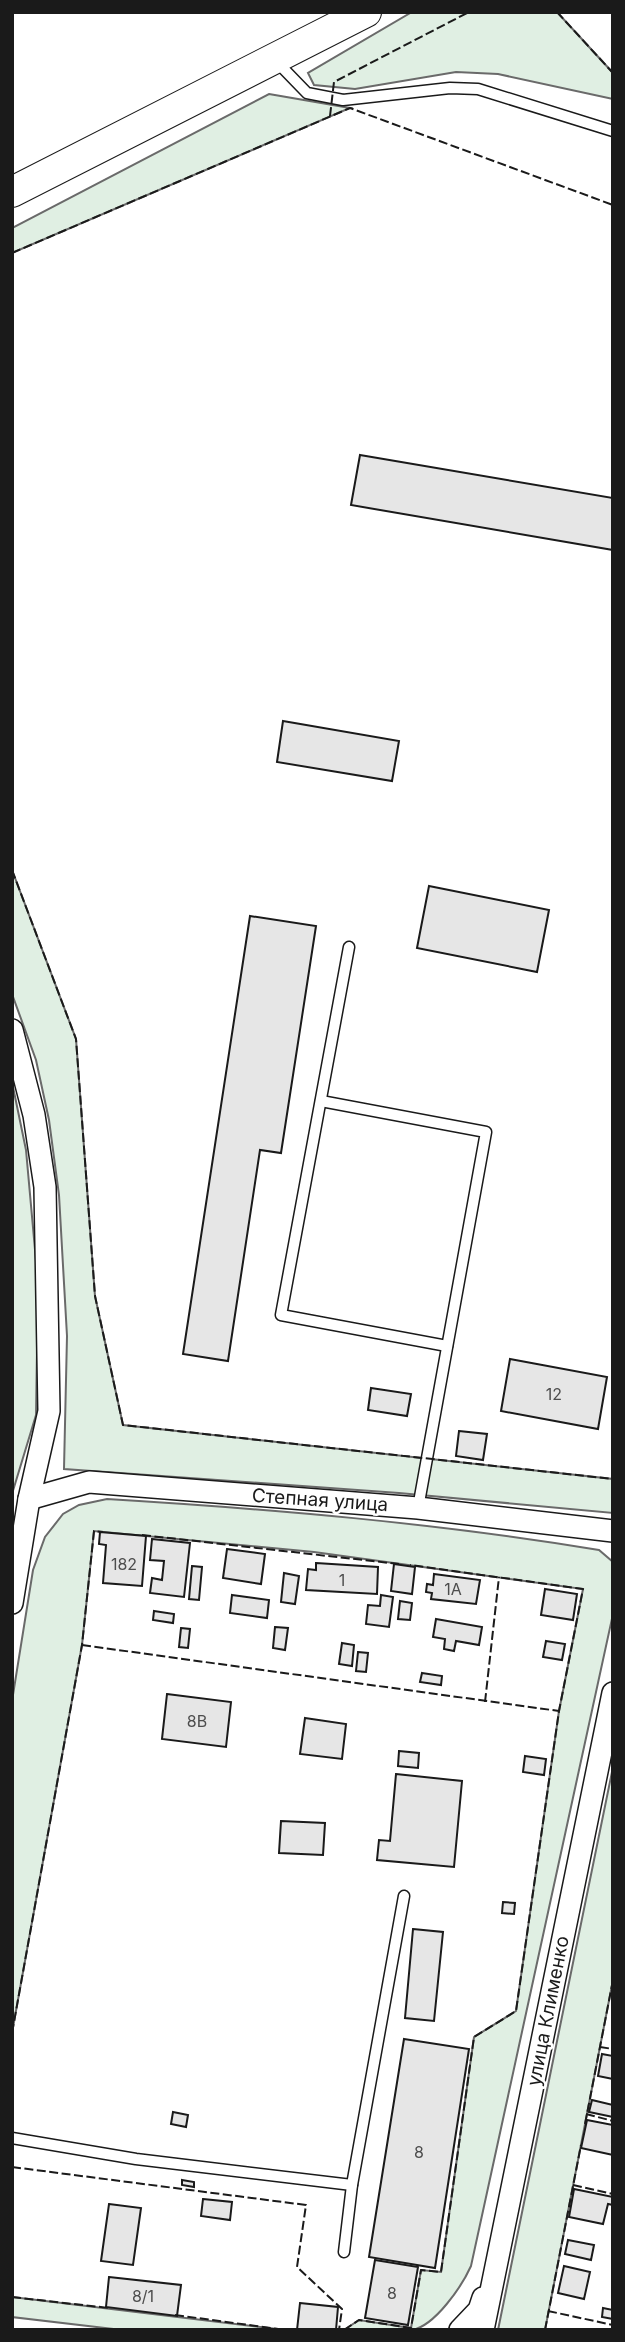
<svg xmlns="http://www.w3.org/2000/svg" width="625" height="2342" viewBox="0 0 625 2342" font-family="Inter,sans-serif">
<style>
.green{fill:#e0efe3;stroke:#6a6a6a;stroke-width:2}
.building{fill:#e6e6e6;stroke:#1a1a1a;stroke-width:2}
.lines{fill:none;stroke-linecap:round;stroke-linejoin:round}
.lane-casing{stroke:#1a1a1a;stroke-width:13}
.street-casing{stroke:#1a1a1a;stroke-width:24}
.secondary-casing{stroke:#1a1a1a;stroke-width:32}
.lane{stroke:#fff;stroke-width:10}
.street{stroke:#fff;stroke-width:21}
.secondary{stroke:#fff;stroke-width:30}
.fence{stroke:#1a1a1a;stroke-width:2;stroke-dasharray:9 3.5;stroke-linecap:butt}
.labels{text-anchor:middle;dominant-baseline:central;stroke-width:5;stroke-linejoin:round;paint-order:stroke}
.number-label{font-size:16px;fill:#4d4d4d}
.street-label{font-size:19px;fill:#1a1a1a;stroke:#fff}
</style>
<rect width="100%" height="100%" fill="#fff"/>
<g class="green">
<polygon points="412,12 557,12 613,73 613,99 498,74 456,72 355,89 314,85 308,73"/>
<polygon points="269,94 350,108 12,253 12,228"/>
<polygon points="12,870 76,1039 95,1296 123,1425 613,1479 613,1513 399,1493 64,1469 67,1336 59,1195 49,1120 36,1060 12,994"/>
<polygon points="12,1082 26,1150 38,1283 36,1415 12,1494"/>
<path d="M107,1499C272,1509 436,1523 599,1550L613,1562V1614L471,2266C462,2286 435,2326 412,2330C390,2333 366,2330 344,2330L359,2320L411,2328L421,2270L441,2272L474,2037L516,2011L559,1711L583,1589L314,1552L94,1531L82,1645L12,2033V1701L33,1570L45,1537L63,1514L79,1505Z"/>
<polygon points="613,1767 613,1980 545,2330 498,2330"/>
<polygon points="12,2297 286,2330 122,2330 12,2317"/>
</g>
<g class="building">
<polygon points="360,455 613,498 613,550 351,505"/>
<polygon points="283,721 399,741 392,781 277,762"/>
<polygon points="429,886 549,910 537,972 417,948"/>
<polygon points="250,916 316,926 281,1153 260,1150 228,1361 183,1354"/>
<polygon points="510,1359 607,1377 598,1429 501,1411"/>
<polygon points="371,1388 411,1394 407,1416 368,1410"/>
<polygon points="459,1431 487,1434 483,1460 456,1456"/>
<polygon points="100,1532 146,1536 142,1586 103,1583 106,1545 99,1544"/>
<polygon points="152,1539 190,1543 184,1597 150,1593 152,1578 162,1580 164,1561 150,1560"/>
<polygon points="227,1549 265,1554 261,1584 223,1578"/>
<polygon points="316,1563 378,1567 377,1594 306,1590 308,1569 316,1570"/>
<polygon points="394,1564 415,1567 412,1594 391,1591"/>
<polygon points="192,1566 202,1567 199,1600 189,1599"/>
<polygon points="284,1573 299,1576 295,1604 281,1602"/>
<polygon points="434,1574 480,1580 476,1604 431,1599 432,1593 426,1592 427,1584 433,1585"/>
<polygon points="545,1589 577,1594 573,1620 541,1615"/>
<polygon points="232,1595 269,1600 267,1618 230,1613"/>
<polygon points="381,1595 393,1597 389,1627 366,1624 368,1605 380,1606"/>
<polygon points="400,1601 412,1603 410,1620 398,1619"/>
<polygon points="154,1611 174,1614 173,1623 153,1620"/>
<polygon points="436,1619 482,1627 479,1645 456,1641 454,1651 444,1649 445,1639 433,1637"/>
<polygon points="275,1627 288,1628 285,1650 273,1648"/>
<polygon points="181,1628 190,1629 188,1648 179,1647"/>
<polygon points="546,1641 565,1644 562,1660 543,1657"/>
<polygon points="342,1643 354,1645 352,1666 339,1664"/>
<polygon points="358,1652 368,1653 366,1672 356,1671"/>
<polygon points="422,1673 442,1676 441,1685 420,1682"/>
<polygon points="167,1694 231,1702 226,1747 162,1739"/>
<polygon points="305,1718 346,1724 342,1759 300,1754"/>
<polygon points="399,1751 419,1753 418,1768 398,1766"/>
<polygon points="525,1756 546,1759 544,1775 523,1772"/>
<polygon points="396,1774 462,1781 454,1867 377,1860 379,1840 390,1841"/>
<polygon points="281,1821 325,1823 323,1855 279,1853"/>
<polygon points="503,1902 515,1903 514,1914 502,1913"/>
<polygon points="413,1929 443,1932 434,2021 405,2018"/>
<polygon points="404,2039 469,2049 435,2268 369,2257"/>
<polygon points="602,2054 613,2056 613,2079 598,2076"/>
<polygon points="592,2100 613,2105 613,2117 589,2112"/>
<polygon points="173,2112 188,2115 186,2127 171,2124"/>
<polygon points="587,2120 613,2125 613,2155 581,2148"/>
<polygon points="182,2180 194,2182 194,2187 182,2185"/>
<polygon points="574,2189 613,2197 613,2205 608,2204 603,2224 569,2217"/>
<polygon points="203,2199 232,2202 230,2220 201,2216"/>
<polygon points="109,2204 141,2208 133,2265 101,2261"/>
<polygon points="568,2240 594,2245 591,2260 565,2254"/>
<polygon points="375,2260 418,2267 408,2325 365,2318"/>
<polygon points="564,2266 590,2272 584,2299 558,2293"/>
<polygon points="109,2277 181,2285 177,2316 106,2307"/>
<polygon points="300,2303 338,2307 336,2330 297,2330"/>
<polygon points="603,2308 613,2310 613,2319 602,2317"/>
</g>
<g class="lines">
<g class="lane-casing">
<g id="lane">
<polyline points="276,61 307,93 343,100 450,88 478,89 613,131"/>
<polyline points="349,947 281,1315 447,1346"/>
<polyline points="321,1101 486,1132 418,1508"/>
<polyline points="12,2138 136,2159 352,2185"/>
<polyline points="344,2252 352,2185 404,1896"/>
</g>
</g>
<g class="street-casing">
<g id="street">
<polyline points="12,1030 34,1115 45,1187 49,1411 29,1499 12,1603"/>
<polyline points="29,1499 89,1482 418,1508 613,1531"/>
<polyline points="460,2330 479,2310 483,2298"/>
<polyline points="483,2330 613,1693"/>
</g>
</g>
<g class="secondary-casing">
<polyline id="secondary" points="12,192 366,12"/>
</g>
<use href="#lane" class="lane"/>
<use href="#street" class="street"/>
<use href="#secondary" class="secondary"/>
<g class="fence">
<polyline points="557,12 613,73"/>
<polyline points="330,116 334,82 469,12"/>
<polyline points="12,253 350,108 613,205"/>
<polyline points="12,870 76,1039 95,1296 123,1425 613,1479"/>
<polyline points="142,1535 399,1564"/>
<polyline points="82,1645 559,1711"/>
<polyline points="485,1702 499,1577"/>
<polyline points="12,2033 82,1645 94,1531 103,1532"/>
<polyline points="600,2047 613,2049"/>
<polyline points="586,2114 613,2121"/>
<polyline points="585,2124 613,1980"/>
<polyline points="12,2167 306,2205 297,2267 342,2309 339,2330"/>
<polyline points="573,2185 613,2194"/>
<polyline points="12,2297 109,2308"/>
<polyline points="548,2311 613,2325"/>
<polyline points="175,2315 286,2330"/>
<polyline points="344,2330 359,2320 411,2328 421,2270 441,2272 474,2037 516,2011 559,1711 583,1589 410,1565"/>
<polyline points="545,2330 581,2145"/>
</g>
</g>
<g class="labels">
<g class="number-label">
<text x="554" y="1394">12</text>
<text x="124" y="1564">182</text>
<text x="342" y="1580">1</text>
<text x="453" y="1589">1А</text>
<text x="197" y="1721">8В</text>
<text x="419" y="2152">8</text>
<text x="392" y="2293">8</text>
<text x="143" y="2296">8/1</text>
</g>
<g class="street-label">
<text transform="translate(320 1500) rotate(4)">Степная улица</text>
<text transform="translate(548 2011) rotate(-79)">улица Клименко</text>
</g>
</g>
<rect width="625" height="2342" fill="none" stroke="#1a1a1a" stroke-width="28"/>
</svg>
